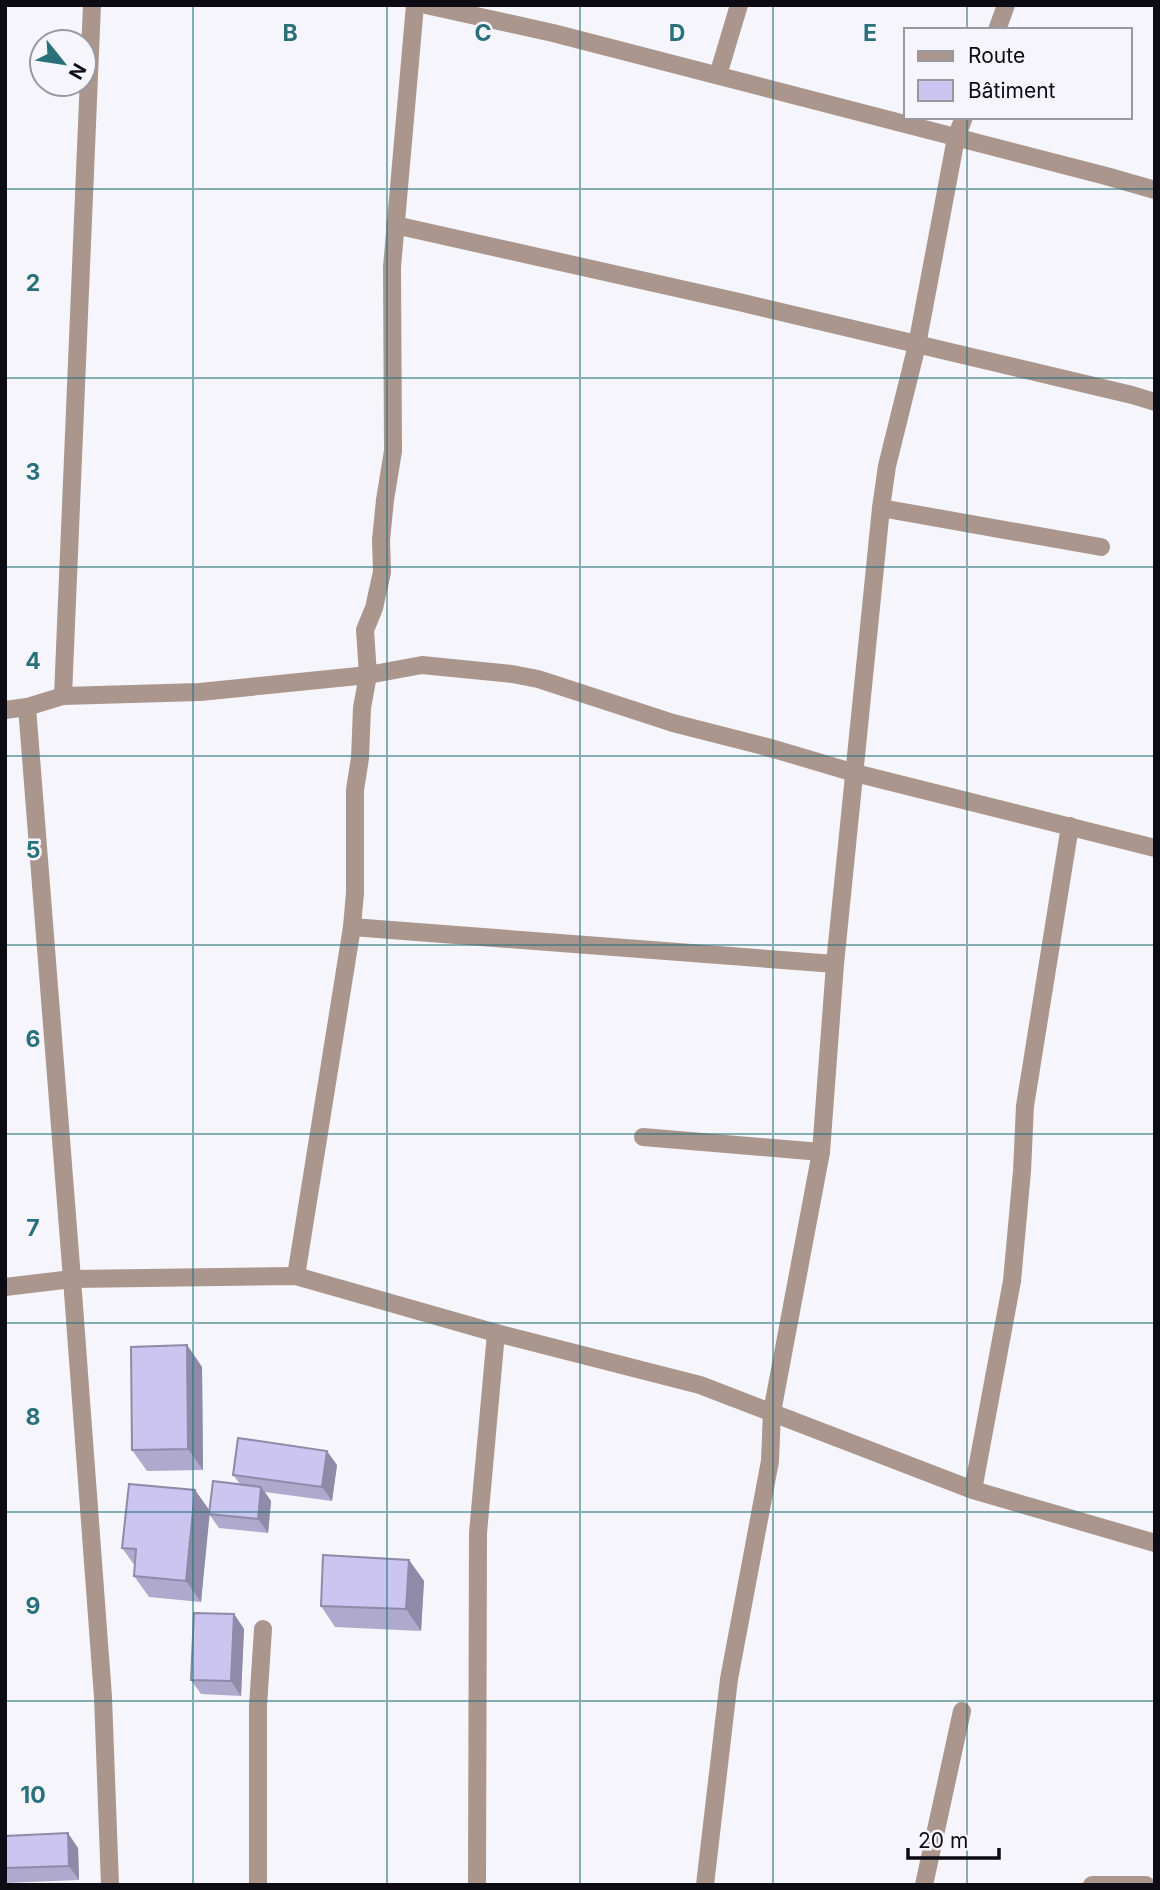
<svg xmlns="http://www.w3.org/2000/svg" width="1160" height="1890" viewBox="0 0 1160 1890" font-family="Inter,sans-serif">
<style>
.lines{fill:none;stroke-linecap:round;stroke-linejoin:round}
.minor{stroke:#aa968c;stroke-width:18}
.wall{fill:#afa9ce}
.shaded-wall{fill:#8e8aa8}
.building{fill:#cbc5f0;stroke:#8e8aa8;stroke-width:2}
.grid{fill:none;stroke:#28717a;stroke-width:2;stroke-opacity:0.55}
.grid-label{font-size:23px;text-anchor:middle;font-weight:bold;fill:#28717a;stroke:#f6f5fb;stroke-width:5;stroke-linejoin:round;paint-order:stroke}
</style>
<rect width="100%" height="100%" fill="#f6f5fb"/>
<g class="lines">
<g class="minor">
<polyline points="426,5 553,33 1106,176 1155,190"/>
<polyline points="997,30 1006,5"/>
<polyline points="718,75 739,5"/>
<polyline points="395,225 739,302 1132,395 1155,402"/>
<polyline points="881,508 1101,547"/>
<polyline points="63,696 92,5"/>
<polyline points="27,707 72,1279 103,1697 110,1885"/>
<polyline points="5,710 27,707 63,696 200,692 368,675 422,665 512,674 538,679 673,723 767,747 855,773 1155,848"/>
<polyline points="352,927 835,964"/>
<polyline points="643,1137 821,1152"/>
<polyline points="296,1276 352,927 355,893 355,790 360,758 362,708 368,675 365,630 374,608 382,572 381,540 385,500 393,451 392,267 415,5"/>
<polyline points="5,1287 72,1279 296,1276 496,1333 700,1385 973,1490 1155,1543"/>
<polyline points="973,1490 1012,1281 1022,1171 1025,1106 1070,826"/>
<polyline points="258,1885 258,1706 263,1629"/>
<polyline points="477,1885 478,1533 496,1333"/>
<polyline points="705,1885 729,1679 770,1461 772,1412 821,1152 835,964 881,508 887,466 917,345 956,138 964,117"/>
<polyline points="924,1885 962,1711"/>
<polyline points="1092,1885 1146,1885"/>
</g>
</g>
<g class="wall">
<polygon points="187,1345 202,1367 203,1470 147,1471 132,1450"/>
<polygon points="337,1465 332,1501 265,1492 271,1501 268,1533 219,1528 209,1514 201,1602 149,1597 134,1576 135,1566 122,1548 195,1490 209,1511 240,1484 233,1475"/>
<polygon points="409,1560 424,1581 421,1631 335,1627 321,1606"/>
<polygon points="234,1614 244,1629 241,1696 201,1694 191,1680"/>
<polygon points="5,1836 78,1848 79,1880 5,1883"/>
</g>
<g class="shaded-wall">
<polygon points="187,1345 202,1367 203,1470 188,1449"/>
<polygon points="327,1451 337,1465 332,1501 322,1487"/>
<polygon points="261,1487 271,1501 268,1533 258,1519"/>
<polygon points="195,1490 210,1511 201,1602 186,1581"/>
<polygon points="409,1560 424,1581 421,1631 406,1609"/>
<polygon points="234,1614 244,1629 241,1696 231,1681"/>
<polygon points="68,1833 78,1848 79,1880 69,1866"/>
</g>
<g class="building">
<polygon points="187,1345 188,1449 132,1450 131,1347"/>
<polygon points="238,1438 327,1451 322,1487 233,1475"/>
<polygon points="213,1481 261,1487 258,1519 209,1514"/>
<polygon points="129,1484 195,1490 186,1581 134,1576 136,1549 122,1548"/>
<polygon points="323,1555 409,1560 406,1609 321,1606"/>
<polygon points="194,1613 234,1614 231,1681 191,1680"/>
<polygon points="68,1833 69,1866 5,1868 5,1836"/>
</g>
<path class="grid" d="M193,5V1885M387,5V1885M580,5V1885M773,5V1885M967,5V30M967,117V1885M5,189H1155M5,378H1155M5,567H1155M5,756H1155M5,945H1155M5,1134H1155M5,1323H1155M5,1512H1155M5,1701H1155"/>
<g class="grid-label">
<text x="290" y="41">B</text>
<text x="483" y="41">C</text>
<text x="677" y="41">D</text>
<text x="870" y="41">E</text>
<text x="33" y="291">2</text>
<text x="33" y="480">3</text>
<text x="33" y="669">4</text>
<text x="33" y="858">5</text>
<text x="33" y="1047">6</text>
<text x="33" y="1236">7</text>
<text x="33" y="1425">8</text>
<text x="33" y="1614">9</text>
<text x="33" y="1803">10</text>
</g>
<rect width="1160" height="1890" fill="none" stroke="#0d0b14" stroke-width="14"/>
<rect x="904" y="28" width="228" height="91" fill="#f6f5fb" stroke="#99979f" stroke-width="2"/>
<rect x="918" y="51" width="35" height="10" fill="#aa968c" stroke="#99979f" stroke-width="2"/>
<text x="968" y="63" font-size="21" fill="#0d0b14">Route</text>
<rect x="918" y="80" width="35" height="21" fill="#cbc5f0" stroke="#99979f" stroke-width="2"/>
<text x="968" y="98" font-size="21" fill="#0d0b14">Bâtiment</text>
<g transform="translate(63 63) rotate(120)"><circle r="33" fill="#f6f5fb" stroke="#99979f" stroke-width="2"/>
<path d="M0-5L12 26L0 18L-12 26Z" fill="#28717a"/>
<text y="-10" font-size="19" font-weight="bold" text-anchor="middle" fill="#0d0b14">N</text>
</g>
<path d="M908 1848v10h91v-10" fill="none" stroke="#0d0b14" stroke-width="3.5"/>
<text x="918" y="1848" font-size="21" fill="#0d0b14" stroke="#f6f5fb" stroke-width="5" paint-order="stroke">20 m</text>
</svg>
